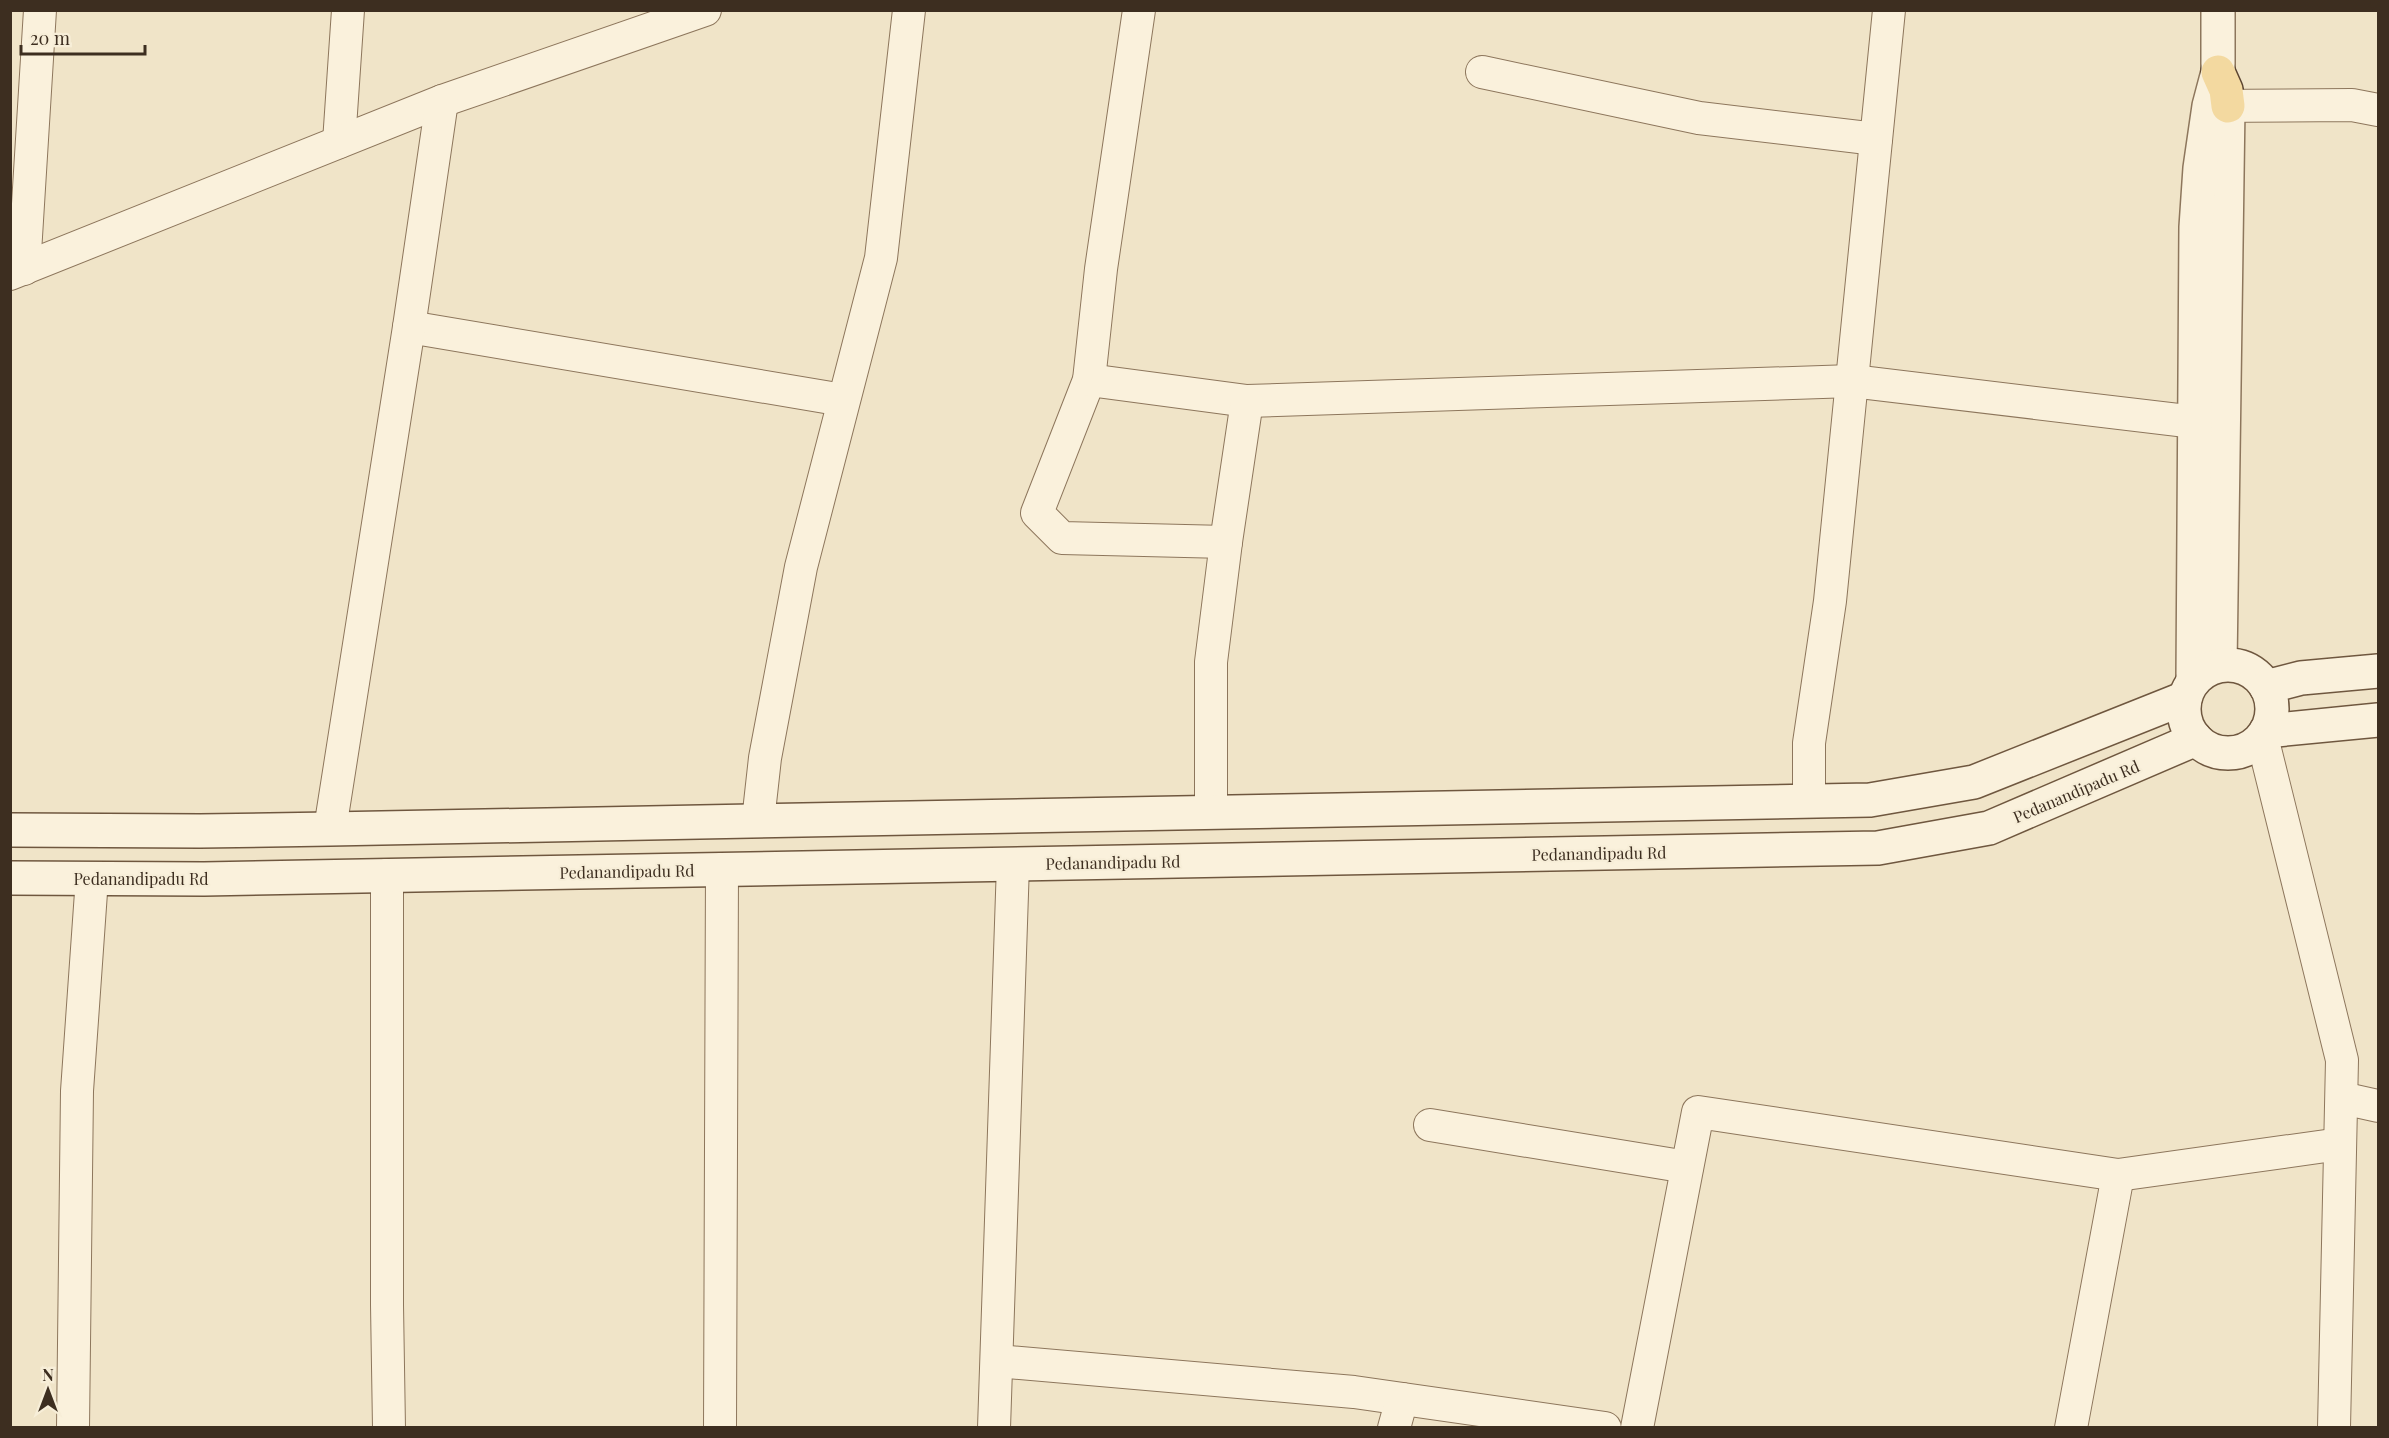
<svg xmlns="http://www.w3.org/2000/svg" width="2389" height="1438" viewBox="0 0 2389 1438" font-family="'Playfair Display',serif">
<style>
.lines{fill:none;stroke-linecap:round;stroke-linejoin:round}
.minor-casing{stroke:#8d765c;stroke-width:34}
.tertiary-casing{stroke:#8d765c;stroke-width:36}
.secondary-casing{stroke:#6f573f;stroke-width:36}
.primary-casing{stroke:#5b4430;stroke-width:36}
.minor{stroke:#faf1dc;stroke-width:32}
.tertiary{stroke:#faf1dc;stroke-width:33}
.secondary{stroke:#faf1dc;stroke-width:33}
.primary{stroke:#f3d9a0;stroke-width:33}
.labels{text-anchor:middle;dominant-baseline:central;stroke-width:4.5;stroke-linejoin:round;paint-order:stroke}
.street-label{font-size:16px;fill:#3d2e20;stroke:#f7eed8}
</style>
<rect width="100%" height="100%" fill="#f0e4c8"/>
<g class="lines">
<g class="minor-casing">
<g id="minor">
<polyline points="1139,10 1101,269 1089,380 1037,513 1062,538 1226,542"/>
<polyline points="1482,72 1699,118 1876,139"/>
<polyline points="2209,106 2352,105 2378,110"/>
<polyline points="339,142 348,10"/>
<polyline points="24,269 40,10"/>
<polyline points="10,274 442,101 705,10"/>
<polyline points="409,327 843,400"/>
<polyline points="1089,380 1247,401 1852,381 2195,422"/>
<polyline points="2262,737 2342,1060 2334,1428"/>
<polyline points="1809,801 1809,743 1830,601 1889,10"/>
<polyline points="1211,812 1211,662 1226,542 1247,401"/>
<polyline points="758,821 765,758 801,567 881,258 909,10"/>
<polyline points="330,829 409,327 442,101"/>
<polyline points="387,875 387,1305 389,1428"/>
<polyline points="2342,1098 2378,1106"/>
<polyline points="1430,1125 1687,1167"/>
<polyline points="997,1361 1354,1392 1605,1428"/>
<polyline points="73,1428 77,1091 92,878"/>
<polyline points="720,1428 722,869"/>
<polyline points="994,1428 1013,864"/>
<polyline points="1394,1428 1402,1399"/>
<polyline points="1637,1428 1698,1112 2118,1175 2340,1144"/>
<polyline points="2071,1428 2118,1175"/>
</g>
</g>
<g class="tertiary-casing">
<g id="tertiary">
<polyline points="2220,665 2228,106"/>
<polyline points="2193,680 2196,227 2200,168 2209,106 2218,72 2218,10"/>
</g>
</g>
<g class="secondary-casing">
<g id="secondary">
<circle cx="2228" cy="709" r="44"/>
<polyline points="2266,687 2301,678 2378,671"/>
<polyline points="2266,731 2378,720"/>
<polyline points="10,830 200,831 330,829 1870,800 1974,782 2185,698"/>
<polyline points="10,878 204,879 1878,848 1989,828 2196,739"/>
</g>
</g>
<g class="primary-casing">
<polyline id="primary" points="2218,72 2226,90 2228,106"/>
</g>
<use href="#minor" class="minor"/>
<use href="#tertiary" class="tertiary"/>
<use href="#secondary" class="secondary"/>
<use href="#primary" class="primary"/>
</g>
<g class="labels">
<g class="street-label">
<text transform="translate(2076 791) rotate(-23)">Pedanandipadu Rd</text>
<text transform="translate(1599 853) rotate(-1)">Pedanandipadu Rd</text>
<text transform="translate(1113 862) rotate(-1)">Pedanandipadu Rd</text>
<text transform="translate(627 871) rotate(-1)">Pedanandipadu Rd</text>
<text x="141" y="878">Pedanandipadu Rd</text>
</g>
</g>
<rect width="2389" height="1438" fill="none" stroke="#3d2e20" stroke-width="24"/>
<g transform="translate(48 1390)" stroke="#f7eed8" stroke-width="4.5" paint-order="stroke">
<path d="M0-4.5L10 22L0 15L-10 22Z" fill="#3d2e20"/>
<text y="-9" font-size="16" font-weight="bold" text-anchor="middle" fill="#3d2e20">N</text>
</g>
<path d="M21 45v9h124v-9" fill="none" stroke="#3d2e20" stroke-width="3"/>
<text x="30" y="45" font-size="18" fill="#3d2e20" stroke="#f7eed8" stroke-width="4.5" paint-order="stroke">20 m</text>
</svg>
